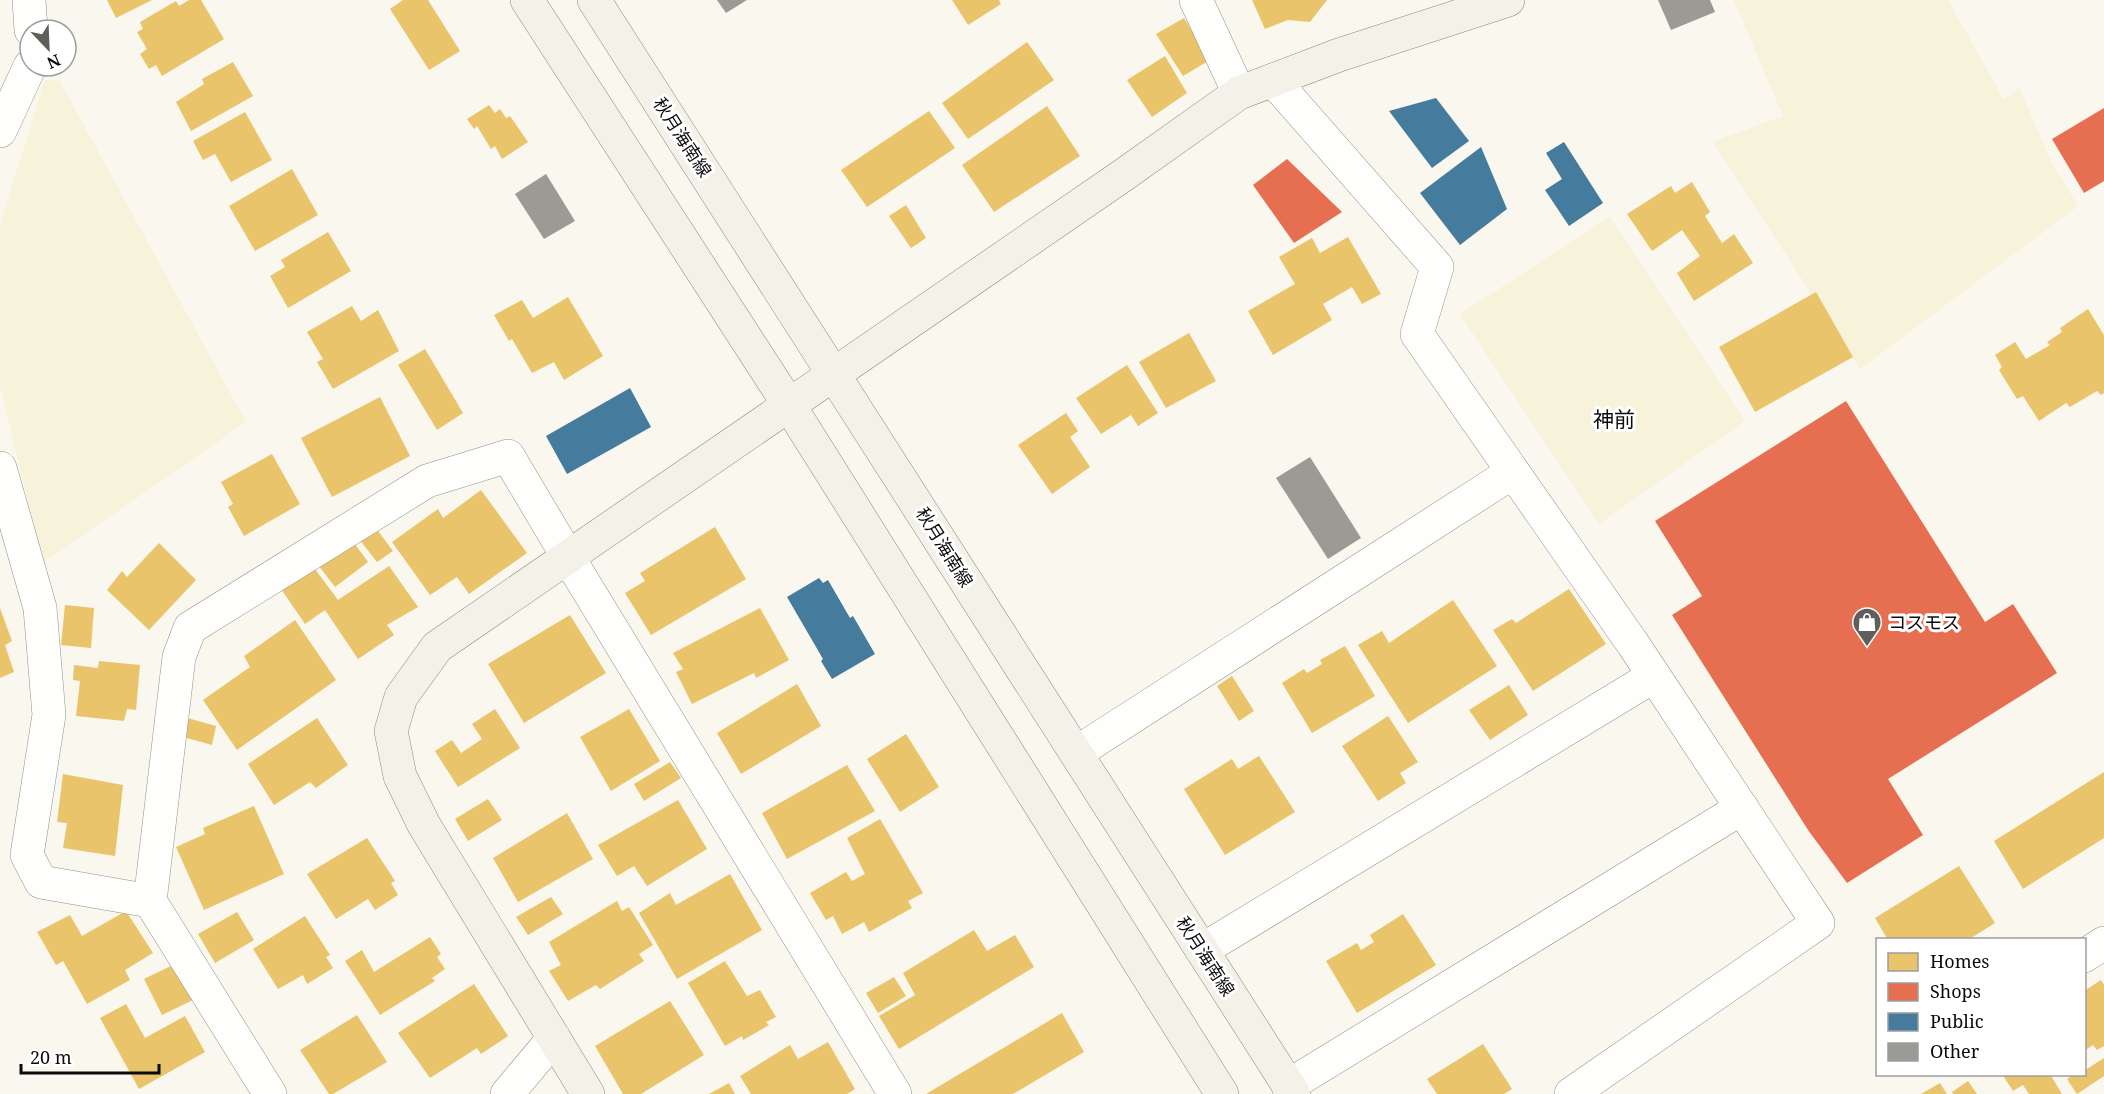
<svg xmlns="http://www.w3.org/2000/svg" width="2104" height="1094" viewBox="0 0 2104 1094" font-family="'Noto Serif','Noto Sans JP',serif">
<style>
.farmland{fill:#f7f2da}
.homes{fill:#e9c46a}
.shops{fill:#e76f51}
.public{fill:#457b9d}
.building{fill:#9c9a94}
.lines{fill:none;stroke-linecap:round;stroke-linejoin:round}
.street-casing{stroke:#93918d;stroke-width:34}
.secondary-casing{stroke:#898884;stroke-width:34}
.street{stroke:#fefefc;stroke-width:33}
.secondary{stroke:#f4f2e8;stroke-width:33}
.labels{text-anchor:middle;dominant-baseline:central;stroke-width:6;stroke-linejoin:round;paint-order:stroke}
.street-label{font-size:18px;fill:#0b0b0b;stroke:#fff}
.poi-label{font-size:18px;fill:#0b0b0b;stroke:#fff;text-anchor:start}
.quarter-label{font-size:21px;fill:#0b0b0b;stroke:#fff}
</style>
<rect width="100%" height="100%" fill="#faf7ee"/>
<g class="farmland">
<polygon points="1734,0 1948,0 2004,100 2019,88 2052,163 2078,206 1860,369 1713,142 1783,116"/>
<polygon points="45,80 59,80 246,422 43,563 0,386 0,225"/>
<polygon points="1610,217 1745,421 1599,524 1460,314"/>
</g>
<g class="homes">
<polygon points="107,0 152,0 116,18"/>
<polygon points="189,0 201,0 224,39 162,76 156,65 149,69 140,54 147,49 137,32 143,29 140,22 176,1 179,6"/>
<polygon points="403,0 428,0 460,51 429,70 390,9"/>
<polygon points="952,0 999,0 1001,4 968,25"/>
<polygon points="1252,0 1327,0 1310,22 1288,20 1265,29"/>
<polygon points="1184,18 1210,60 1183,76 1156,34"/>
<polygon points="1027,42 1054,80 968,139 942,103"/>
<polygon points="1165,56 1187,93 1152,117 1127,80"/>
<polygon points="233,62 253,96 191,131 176,102 204,84 202,79"/>
<polygon points="489,105 495,113 500,109 506,118 510,116 528,142 502,159 495,146 491,149 477,126 474,129 467,119"/>
<polygon points="1047,106 1080,156 994,212 962,165"/>
<polygon points="929,111 955,148 867,207 841,170"/>
<polygon points="245,112 272,160 231,182 215,154 203,160 193,141"/>
<polygon points="292,169 318,215 255,251 229,206"/>
<polygon points="1692,182 1710,212 1705,216 1722,243 1734,234 1753,263 1694,301 1677,273 1700,256 1682,230 1652,251 1627,214 1671,186 1675,193"/>
<polygon points="906,205 926,238 911,248 889,216"/>
<polygon points="328,232 351,271 288,308 270,276 285,267 281,260"/>
<polygon points="1348,237 1381,294 1362,304 1352,287 1323,304 1332,320 1273,355 1248,311 1295,284 1279,257 1312,238 1320,253"/>
<polygon points="1816,292 1853,357 1755,412 1719,347"/>
<polygon points="568,297 603,356 564,380 554,362 532,373 512,339 509,341 494,315 522,300 533,318"/>
<polygon points="352,306 361,321 378,310 399,351 333,389 317,362 323,359 307,332"/>
<polygon points="2088,309 2104,335 2104,393 2101,395 2097,391 2070,407 2066,403 2039,421 2023,396 2017,399 1999,370 2002,367 1995,355 2015,342 2026,359 2050,345 2047,342 2062,332 2060,328"/>
<polygon points="1189,333 1216,381 1166,408 1139,362"/>
<polygon points="425,349 463,413 437,430 398,365"/>
<polygon points="1127,365 1158,413 1138,426 1131,415 1101,434 1076,398"/>
<polygon points="380,397 410,456 332,497 301,438"/>
<polygon points="1066,413 1078,431 1070,437 1090,467 1052,494 1018,445"/>
<polygon points="272,454 300,504 244,536 228,507 233,504 221,482"/>
<polygon points="481,490 527,553 469,594 457,577 430,595 392,542 438,509 443,518"/>
<polygon points="372,523 393,551 377,562 356,535"/>
<polygon points="715,527 746,579 651,635 625,593 645,581 640,573"/>
<polygon points="349,536 368,562 335,587 315,561"/>
<polygon points="159,543 196,580 149,630 107,590 122,571 127,577"/>
<polygon points="312,565 338,600 389,566 418,607 387,625 394,635 358,659 325,610 305,624 279,586"/>
<polygon points="1569,589 1606,644 1533,691 1493,630 1512,619 1516,623"/>
<polygon points="1453,600 1497,666 1408,723 1358,645 1382,631 1389,643"/>
<polygon points="65,605 94,608 91,648 61,645"/>
<polygon points="0,608 12,641 5,645 14,672 0,678"/>
<polygon points="760,608 789,660 756,678 754,673 692,704 676,672 683,669 673,653"/>
<polygon points="570,615 606,673 524,723 488,664"/>
<polygon points="295,620 336,680 237,750 203,700 250,667 244,656"/>
<polygon points="1345,646 1375,696 1312,733 1282,683 1304,669 1307,673 1322,664 1320,660"/>
<polygon points="99,661 140,665 136,710 127,709 124,721 76,716 80,681 73,680 74,665 98,668"/>
<polygon points="1232,676 1254,711 1239,721 1217,686"/>
<polygon points="797,684 821,726 741,774 717,733"/>
<polygon points="1509,685 1528,715 1490,740 1469,710"/>
<polygon points="495,709 520,748 458,787 435,751 452,740 461,753 482,739 472,724"/>
<polygon points="629,709 660,761 611,791 580,737"/>
<polygon points="180,716 216,726 212,745 176,735"/>
<polygon points="1388,716 1418,762 1400,773 1406,783 1378,801 1342,746"/>
<polygon points="317,718 348,765 316,788 310,782 274,805 248,764"/>
<polygon points="906,734 939,787 900,812 867,759"/>
<polygon points="1259,756 1295,812 1225,855 1184,789 1232,759 1238,769"/>
<polygon points="670,762 681,778 644,801 634,784"/>
<polygon points="847,765 875,811 787,859 762,813"/>
<polygon points="2104,772 2104,838 2023,889 1994,841"/>
<polygon points="63,774 123,785 115,856 63,848 67,823 57,822"/>
<polygon points="488,799 502,820 468,841 455,819"/>
<polygon points="678,800 707,849 647,886 634,866 617,876 598,845"/>
<polygon points="254,806 284,874 204,910 176,847 205,834 203,828"/>
<polygon points="567,813 593,859 518,902 493,858"/>
<polygon points="880,819 923,893 908,901 912,908 869,932 864,922 842,934 833,916 826,920 810,893 846,872 852,881 865,874 847,838"/>
<polygon points="367,838 395,881 391,883 398,895 375,910 368,899 336,919 307,874"/>
<polygon points="1959,866 1995,923 1968,940 1888,940 1875,918"/>
<polygon points="730,874 762,930 677,979 639,913 670,893 676,905"/>
<polygon points="551,897 563,914 528,935 516,917"/>
<polygon points="617,901 622,911 629,907 653,945 639,954 644,961 600,989 596,985 568,1001 549,971 561,965 549,942"/>
<polygon points="126,911 153,953 125,970 130,980 87,1004 63,961 56,965 37,932 70,915 82,936"/>
<polygon points="237,912 254,940 215,963 198,934"/>
<polygon points="1403,914 1436,965 1357,1013 1326,961 1357,943 1361,950 1374,942 1370,935"/>
<polygon points="305,916 330,955 326,957 333,968 307,984 303,975 278,989 253,949"/>
<polygon points="974,930 987,951 1015,935 1034,967 899,1049 879,1016 915,995 903,973"/>
<polygon points="430,937 441,954 437,957 445,969 432,978 435,981 380,1015 345,961 362,950 374,972"/>
<polygon points="725,961 747,996 760,990 776,1017 766,1022 769,1025 743,1040 742,1036 725,1046 688,983"/>
<polygon points="177,963 195,999 162,1015 144,979"/>
<polygon points="894,977 906,996 878,1013 866,993"/>
<polygon points="2101,980 2104,985 2104,1046 2097,1050 2093,1045 2084,1051 2084,991"/>
<polygon points="474,984 508,1036 481,1054 477,1048 430,1078 398,1033"/>
<polygon points="670,1001 704,1055 641,1094 623,1094 595,1046"/>
<polygon points="126,1004 145,1038 185,1016 205,1052 139,1089 100,1018"/>
<polygon points="1062,1013 1084,1052 1013,1094 926,1094"/>
<polygon points="357,1015 387,1062 333,1094 329,1094 300,1050"/>
<polygon points="828,1042 855,1089 847,1094 751,1094 740,1076 790,1045 798,1059"/>
<polygon points="1483,1044 1512,1089 1504,1094 1437,1094 1427,1079"/>
<polygon points="2104,1058 2104,1076 2077,1094 2067,1079 2074,1074 2084,1074 2084,1068 2087,1069"/>
<polygon points="2002,1074 2050,1074 2062,1094 2029,1094 2023,1085 2013,1091"/>
<polygon points="1968,1081 1977,1094 1953,1094 1952,1092"/>
<polygon points="729,1083 735,1094 709,1094"/>
<polygon points="1940,1083 1947,1094 1921,1094"/>
</g>
<g class="shops">
<polygon points="2104,108 2104,181 2084,193 2052,139"/>
<polygon points="1287,159 1342,212 1294,243 1253,185"/>
<polygon points="1846,401 1985,622 2013,604 2057,673 1888,779 1923,835 1847,883 1808,830 1672,615 1702,596 1655,521"/>
</g>
<g class="public">
<polygon points="1436,98 1469,141 1432,168 1389,111"/>
<polygon points="1564,142 1603,203 1569,226 1545,190 1562,179 1546,153"/>
<polygon points="1481,147 1507,209 1460,245 1420,193"/>
<polygon points="630,388 651,427 567,474 546,436"/>
<polygon points="819,578 823,583 828,580 850,618 853,616 875,654 832,679 821,661 823,659 787,597"/>
</g>
<g class="building">
<polygon points="717,0 747,0 726,13"/>
<polygon points="1658,0 1710,0 1715,12 1671,30"/>
<polygon points="546,174 575,221 544,239 515,194"/>
<polygon points="1310,457 1361,538 1328,559 1276,478"/>
</g>
<g class="lines">
<g class="street-casing">
<g id="street">
<polyline points="29,0 31,30"/>
<polyline points="1196,0 1239,93"/>
<polyline points="1273,80 1437,267 1417,334 1633,644 1818,923 1571,1094"/>
<polyline points="0,131 30,66"/>
<polyline points="0,468 40,608 49,715 27,855 41,882 150,901 270,1094"/>
<polyline points="1076,753 1513,472"/>
<polyline points="150,901 179,657 190,628 427,481 508,456 568,557 895,1094"/>
<polyline points="1202,950 1654,676"/>
<polyline points="2084,956 2104,943"/>
<polyline points="1288,1086 1742,808"/>
<polyline points="507,1094 554,1038"/>
</g>
</g>
<g class="secondary-casing">
<g id="secondary">
<polyline points="527,0 789,405 1222,1094"/>
<polyline points="594,0 1294,1094"/>
<polyline points="588,1094 424,825 400,776 391,731 401,697 437,647 1122,176 1239,93 1339,55 1508,0"/>
</g>
</g>
<use href="#street" class="street"/>
<use href="#secondary" class="secondary"/>
</g>
<defs>
<g id="shop-pin" transform="scale(1.5)"><path d="M0 17L-7.5 6A9.5 9.5 0 1 1 7.5 6Z" fill="#5f5e5a" stroke="#fff"/><path d="M-5-2.5h2.3a2.7 3.5 0 0 1 5.4 0H5L5.5 6h-11ZM-1.5-2.5h3a1.5 2.3 0 0 0-3 0Z" fill="#fff"/></g>
</defs>
<g fill-rule="evenodd">
<use href="#shop-pin" x="1867" y="622"/>
</g>
<g class="labels">
<g class="street-label">
<text transform="translate(683 137) rotate(57)">秋月海南線</text>
<text transform="translate(945 547) rotate(58)">秋月海南線</text>
<text transform="translate(1206 956) rotate(57)">秋月海南線</text>
</g>
<g class="poi-label">
<text x="1888" y="622">コスモス</text>
</g>
<g class="quarter-label">
<text x="1614" y="419">神前</text>
</g>
</g>
<rect x="1876" y="938" width="210" height="138" fill="#ffffff" stroke="#9d9d9d" stroke-width="1.5"/>
<rect x="1888" y="953" width="30" height="18" fill="#e9c46a" stroke="#9d9d9d" stroke-width="1.5"/>
<text x="1930" y="968" font-size="18" fill="#0b0b0b">Homes</text>
<rect x="1888" y="983" width="30" height="18" fill="#e76f51" stroke="#9d9d9d" stroke-width="1.5"/>
<text x="1930" y="998" font-size="18" fill="#0b0b0b">Shops</text>
<rect x="1888" y="1013" width="30" height="18" fill="#457b9d" stroke="#9d9d9d" stroke-width="1.5"/>
<text x="1930" y="1028" font-size="18" fill="#0b0b0b">Public</text>
<rect x="1888" y="1043" width="30" height="18" fill="#9c9a94" stroke="#9d9d9d" stroke-width="1.5"/>
<text x="1930" y="1058" font-size="18" fill="#0b0b0b">Other</text>
<g transform="translate(48 48) rotate(157)"><circle r="28" fill="#ffffff" stroke="#9d9d9d" stroke-width="1.5"/>
<path d="M0-4.5L10 22L0 15L-10 22Z" fill="#5f5e5a"/>
<text y="-9" font-size="16" font-weight="bold" text-anchor="middle" fill="#0b0b0b">N</text>
</g>
<path d="M21 1064v9h138v-9" fill="none" stroke="#0b0b0b" stroke-width="3"/>
<text x="30" y="1064" font-size="18" fill="#0b0b0b" stroke="#ffffff" stroke-width="4.5" paint-order="stroke">20 m</text>
</svg>
